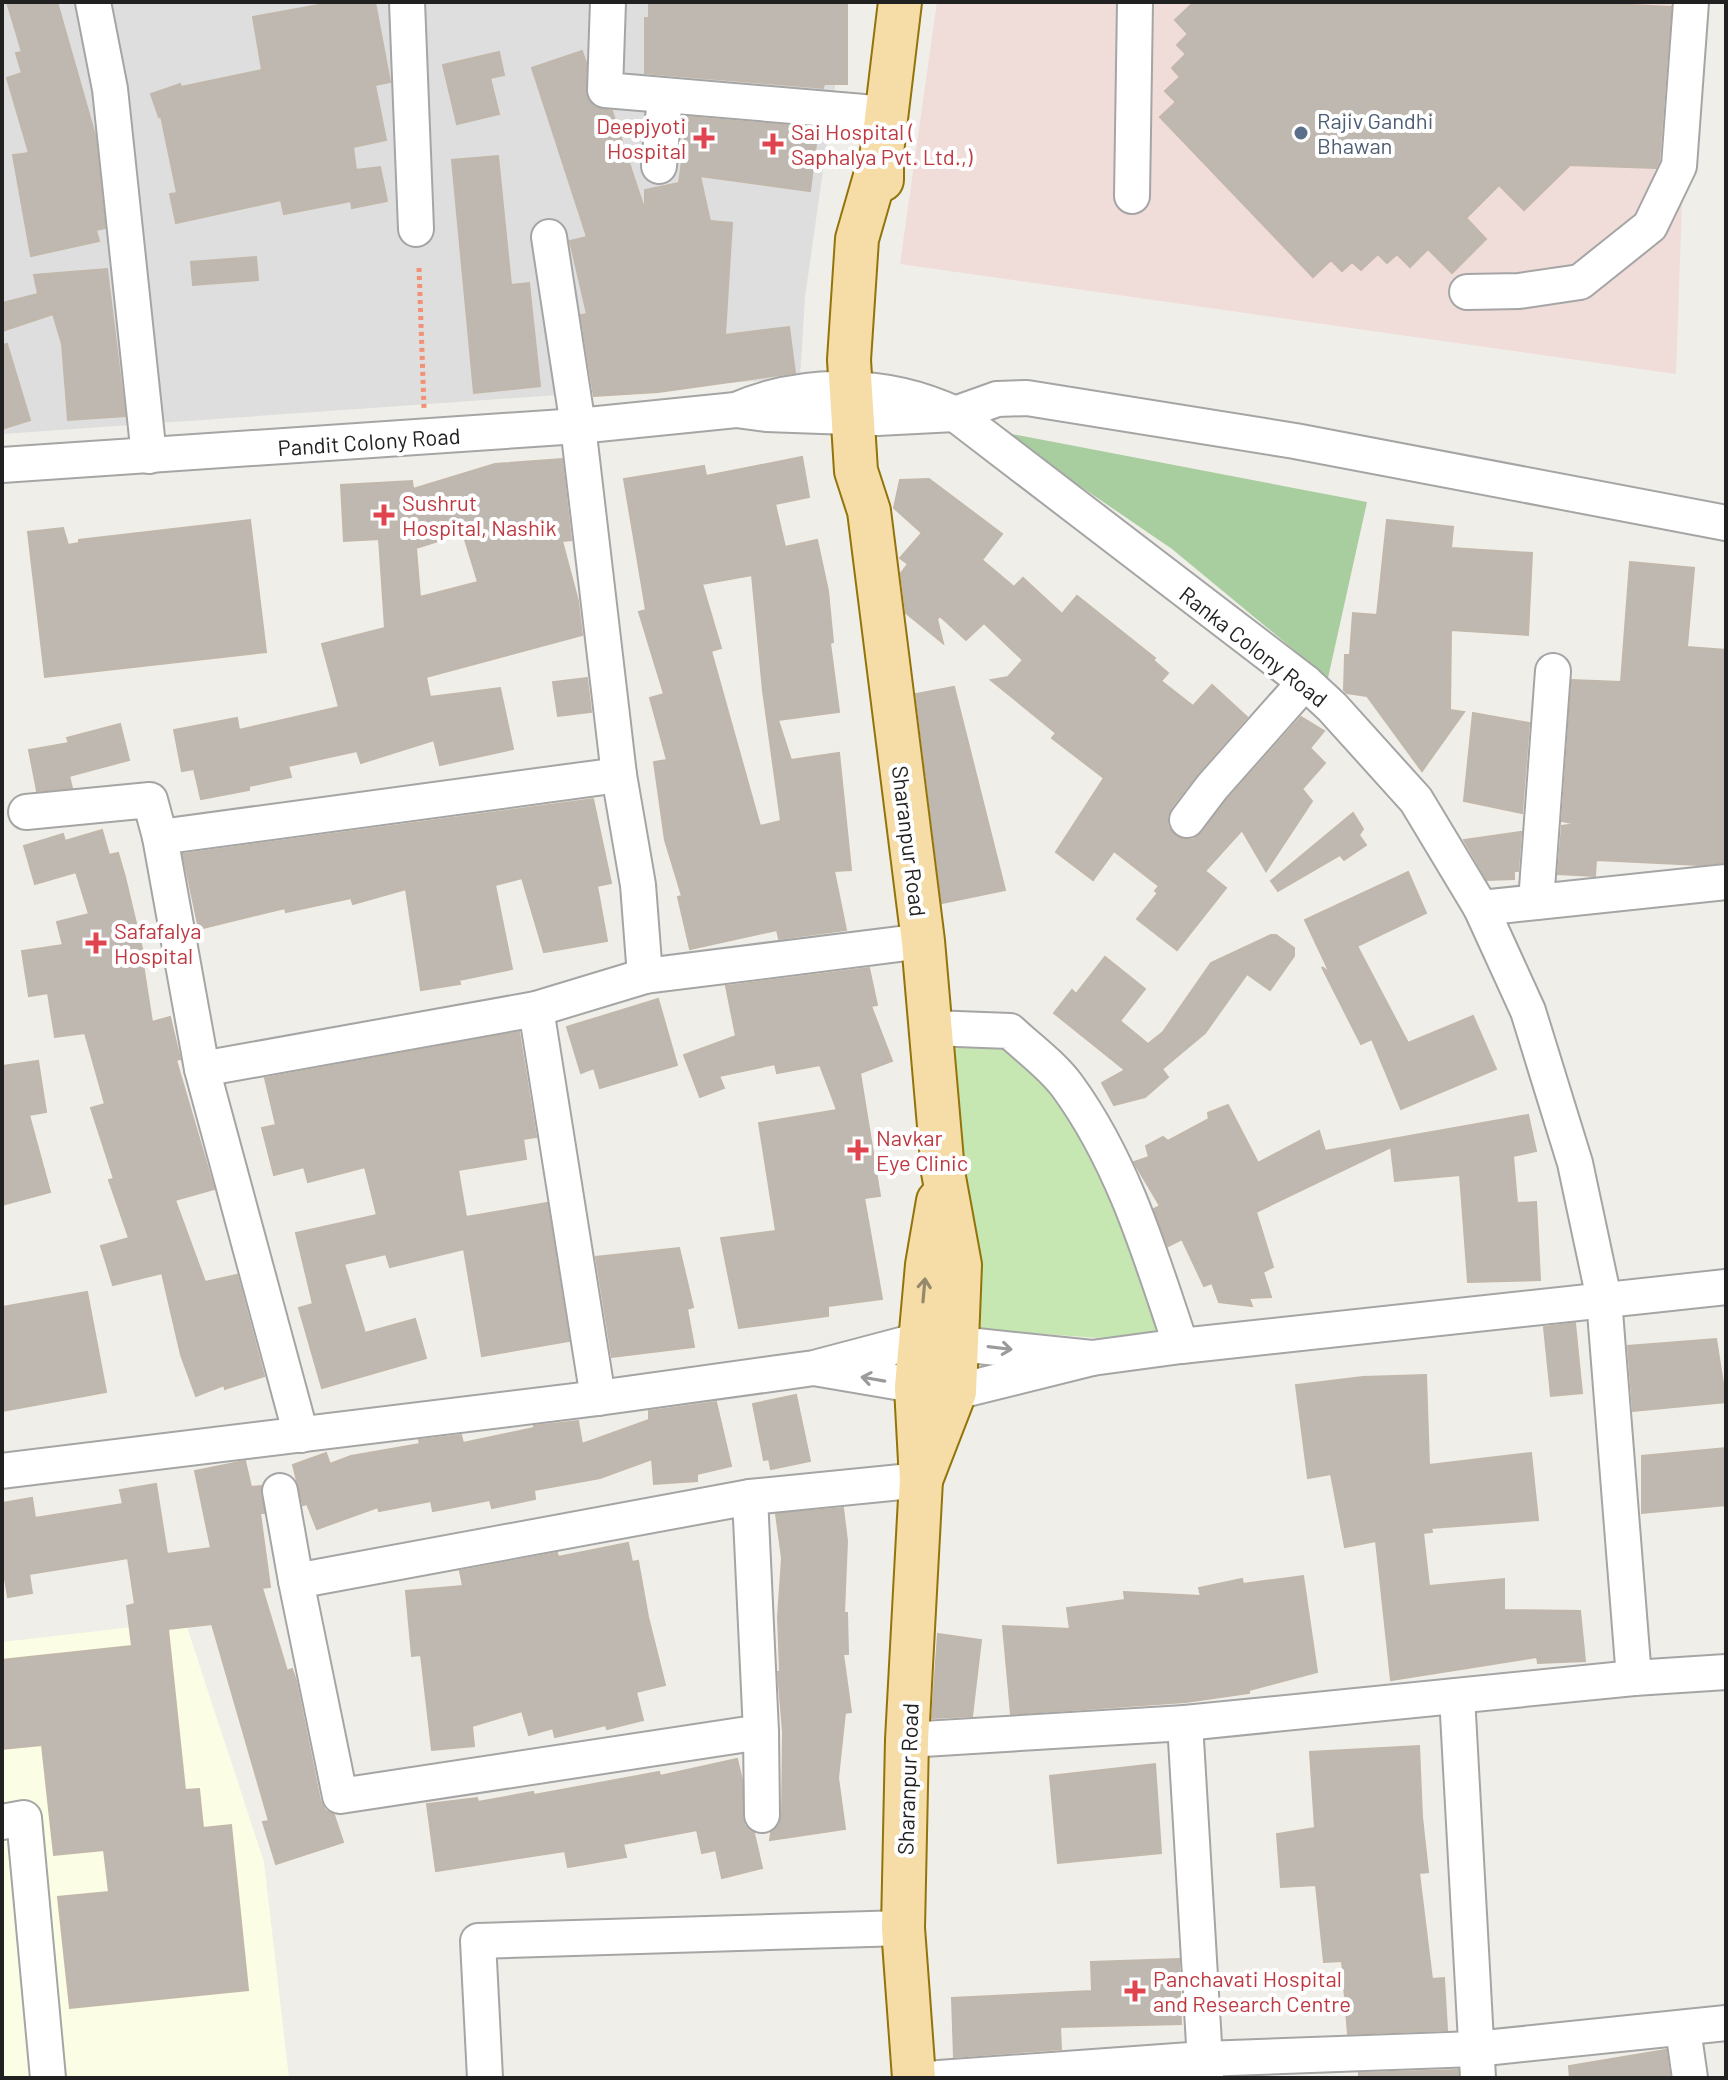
<svg xmlns="http://www.w3.org/2000/svg" width="1728" height="2080" viewBox="0 0 1728 2080" font-family="Barlow,sans-serif">
<style>
.residential{fill:#dedede}
.commercial{fill:#f0dcd8}
.education{fill:#fbfde4}
.grass{fill:#c6e7b1}
.forest{fill:#a8cd9f}
.building{fill:#beb8b1;stroke:#c1b7ab;stroke-width:2;fill-rule:evenodd}
.lines{fill:none;stroke-linecap:round;stroke-linejoin:round}
.minor-casing{stroke:#a5a5a5;stroke-width:38}
.major-casing{stroke:#93740a;stroke-width:46}
.path{stroke:#f19178;stroke-width:5;stroke-dasharray:4 4;stroke-linecap:butt}
.minor{stroke:#fff;stroke-width:34}
.major{stroke:#f6dca7;stroke-width:42}
.oneway{stroke:#96886b}
.oneway2{stroke:#9b9b9b}
.service-dot{fill:#5c6f8a;stroke:#fff;stroke-width:3}
.health-dot{fill:#e0444e;stroke:#fff;stroke-width:3}
.labels{text-anchor:middle;dominant-baseline:central;stroke-width:8;stroke-linejoin:round;paint-order:stroke}
.service-label{font-size:22px;fill:#4e5e75;stroke:#fff;text-anchor:start}
.health-label{font-size:22px;fill:#be3a42;stroke:#fff;text-anchor:start}
.street-label{font-size:22px;fill:#212121;stroke:#fff}
</style>
<rect width="100%" height="100%" fill="#f0eee8"/>
<polygon class="residential" points="2,2 847,2 805,297 800,378 2,434"/>
<polygon class="commercial" points="937,2 1689,2 1676,374 900,264"/>
<polygon class="education" points="185,1621 264,1862 289,2078 2,2078 2,1642"/>
<path class="grass" d="M947,1038L1002,1040C1081,1112 1134,1228 1156,1332L1098,1338L979,1329Z"/>
<polygon class="forest" points="1001,432 1367,502 1328,678 1172,549"/>
<g class="building">
<polygon points="7,2 57,2 95,135 105,228 96,230 99,241 31,256 13,155 29,153 7,78 22,73 16,53 22,52"/>
<polygon points="335,2 375,2 390,82 375,85 386,140 353,147 356,170 380,167 387,201 352,208 351,201 284,214 281,200 176,223 170,194 177,193 161,116 159,117 151,94 180,84 181,87 262,70 253,17"/>
<polygon points="649,2 847,2 847,84 824,84 823,88 645,73 645,18 649,18"/>
<polygon points="1194,2 1572,2 1671,7 1659,161 1656,168 1570,165 1524,210 1499,185 1466,218 1486,239 1452,273 1428,249 1410,267 1397,254 1387,263 1378,254 1361,270 1352,262 1342,271 1331,260 1313,277 1160,117 1176,102 1165,91 1180,77 1172,68 1186,54 1177,45 1188,34 1175,20"/>
<polygon points="582,51 586,63 587,98 595,107 612,111 645,211 645,190 679,183 688,117 818,128 810,191 700,176 710,221 732,223 725,335 789,327 795,373 658,392 594,396 581,315 587,314 570,241 587,237 532,68"/>
<polygon points="499,52 504,75 490,78 499,114 457,124 443,65"/>
<polygon points="498,156 511,285 529,283 540,386 474,393 452,160"/>
<polygon points="256,257 258,280 193,285 191,262"/>
<polygon points="107,269 125,416 68,420 62,344 53,314 2,331 2,303 38,294 34,275"/>
<polygon points="7,344 30,420 2,429 2,345"/>
<path d="M802,457L809,497L775,504L785,547L817,540L828,591L833,642L830,643L839,712L778,720L791,760L839,753L851,870L834,871L846,930L779,939L777,930L690,949L678,897L682,896L665,840L654,762L667,760L650,698L664,694L639,612L646,610L624,479L704,466L706,476ZM752,575L763,691L781,821L760,826L711,651L721,648L702,584Z"/>
<path d="M562,459L571,540L562,541L578,601L582,635L426,677L430,697L500,688L513,749L440,765L434,740L361,763L357,751L288,766L291,777L249,786V790L201,799L194,769L182,771L174,730L237,718L239,730L339,707L322,644L385,628L379,539L344,541L341,485L412,481L413,489L495,464ZM463,533L478,582L420,597L416,548Z"/>
<polygon points="929,479 1002,534 982,560 1014,587 1023,578 1062,614 1077,596 1155,658 1153,660 1168,673 1161,681 1193,706 1212,685 1247,717 1197,774 1171,808 1167,817 1168,827 1176,836 1185,840 1194,839 1202,833 1227,800 1301,717 1324,731 1310,748 1325,763 1302,789 1312,801 1266,871 1242,830 1205,871 1226,888 1177,950 1137,919 1158,893 1155,891 1159,886 1114,851 1093,880 1056,852 1104,778 1052,738 1056,733 991,680 1008,677 1023,660 984,623 966,640 940,616 937,619 943,643 906,613 901,573 908,564 900,558 922,533 894,508 900,480"/>
<polygon points="250,520 266,652 45,677 28,532 63,528 68,545 79,543 79,540"/>
<polygon points="1387,520 1453,527 1451,548 1532,553 1528,635 1451,630 1450,710 1464,712 1422,771 1367,696 1347,693 1344,690 1345,655 1350,655 1353,613 1377,615"/>
<polygon points="1630,562 1694,568 1687,647 1726,650 1726,862 1700,865 1596,860 1595,876 1558,874 1562,826 1576,824 1562,821 1572,680 1621,682"/>
<polygon points="587,678 591,712 558,716 553,682"/>
<polygon points="954,687 1005,890 942,903 916,694"/>
<polygon points="1473,713 1529,723 1522,813 1464,801"/>
<polygon points="120,724 129,760 69,776 72,788 37,791 29,750 69,743 67,738"/>
<polygon points="593,799 611,883 597,886 607,941 544,952 522,878 495,885 512,969 459,980 460,984 421,990 406,889 353,904 351,898 286,912 285,908 199,929 183,854"/>
<polygon points="1353,813 1363,829 1359,835 1366,845 1344,860 1340,855 1278,891 1271,881"/>
<polygon points="102,830 109,855 118,853 125,877 144,957 142,958 152,1022 170,1017 180,1059 176,1060 214,1189 175,1200 205,1282 237,1275 264,1376 225,1389 224,1385 196,1396 181,1355 162,1273 113,1285 101,1246 129,1238 109,1180 114,1179 91,1108 105,1104 85,1033 55,1037 48,993 29,996 22,951 63,945 57,922 89,914 76,872 35,884 24,846 63,834 65,841"/>
<polygon points="1521,832 1518,871 1514,871 1514,879 1487,880 1464,840"/>
<polygon points="1408,872 1426,913 1357,946 1408,1043 1473,1016 1496,1069 1401,1109 1372,1039 1361,1044 1322,967 1330,973 1305,920"/>
<polygon points="1271,935 1276,935 1294,948 1294,956 1270,990 1247,974 1205,1033 1162,1069 1168,1077 1145,1097 1114,1105 1102,1083 1125,1070 1054,1013 1072,990 1076,994 1105,957 1145,989 1120,1021 1148,1044 1163,1032 1211,963"/>
<polygon points="869,968 877,1005 871,1006 892,1061 860,1073 880,1196 864,1198 882,1299 828,1306 828,1316 739,1328 721,1238 776,1231 759,1123 837,1110 820,1065 777,1073 775,1064 719,1076 724,1088 700,1097 684,1055 736,1036 726,986"/>
<polygon points="658,999 677,1065 600,1088 594,1068 581,1073 567,1027"/>
<polygon points="519,1032 536,1137 523,1139 526,1159 458,1170 466,1217 547,1203 569,1341 482,1356 464,1249 390,1267 386,1254 344,1264 365,1333 415,1319 426,1358 322,1388 299,1308 313,1304 296,1233 377,1215 365,1167 308,1182 304,1167 274,1175 262,1128 276,1125 265,1078"/>
<polygon points="38,1061 46,1112 29,1115 50,1192 2,1205 2,1066"/>
<polygon points="1228,1105 1258,1163 1319,1131 1325,1151 1528,1115 1536,1151 1513,1156 1517,1203 1536,1202 1540,1280 1468,1282 1460,1175 1395,1181 1391,1147 1256,1212 1273,1267 1263,1272 1271,1297 1249,1298 1252,1306 1219,1302 1212,1283 1204,1286 1182,1239 1168,1246 1154,1209 1160,1206 1134,1162 1149,1157 1146,1146 1163,1137 1168,1141 1209,1119 1208,1113"/>
<polygon points="679,1248 693,1307 687,1309 694,1347 612,1357 596,1257"/>
<polygon points="87,1292 106,1392 2,1411 2,1307"/>
<polygon points="1575,1323 1582,1393 1551,1396 1544,1327"/>
<polygon points="1716,1339 1726,1402 1633,1411 1628,1346"/>
<polygon points="1426,1375 1429,1465 1531,1453 1538,1520 1431,1528 1432,1532 1423,1533 1429,1586 1504,1579 1504,1610 1580,1611 1585,1661 1538,1663 1537,1657 1391,1680 1376,1541 1345,1547 1331,1474 1308,1478 1296,1385 1363,1377"/>
<polygon points="796,1395 810,1461 771,1469 769,1459 764,1460 753,1404"/>
<polygon points="716,1402 731,1466 697,1474 697,1481 654,1484 652,1459 600,1478 534,1490 535,1499 492,1508 490,1500 433,1511 431,1501 379,1511 378,1507 317,1529 307,1504 303,1505 293,1465 326,1453 330,1464 351,1456 420,1444 419,1440 461,1435 463,1443 534,1428 534,1426 578,1421 582,1444 649,1420 649,1411"/>
<polygon points="1726,1448 1726,1505 1642,1513 1642,1456"/>
<polygon points="245,1461 251,1487 261,1486 264,1513 260,1513 270,1587 262,1588 287,1671 292,1669 296,1681 320,1800 325,1810 334,1815 343,1842 276,1864 263,1822 269,1821 212,1624 168,1629 185,1790 199,1789 203,1828 231,1825 248,1990 70,2008 58,1897 109,1892 104,1850 54,1855 42,1745 2,1749 2,1660 132,1646 127,1606 135,1604 128,1558 29,1574 32,1593 8,1597 2,1561 2,1503 32,1498 35,1518 123,1504 120,1490 156,1484 167,1554 211,1548 195,1471"/>
<polygon points="843,1508 847,1541 844,1613 847,1613 848,1654 843,1654 851,1712 845,1713 838,1778 845,1829 770,1840 771,1833 779,1825 782,1815 783,1732 778,1672 780,1672 778,1617 782,1558 776,1514"/>
<polygon points="628,1543 632,1562 638,1561 648,1617 665,1685 636,1692 643,1720 607,1729 606,1725 555,1737 553,1728 529,1735 522,1711 472,1726 474,1746 432,1750 421,1655 412,1656 406,1591 463,1586 460,1571 557,1553 558,1557"/>
<polygon points="1303,1576 1317,1672 1249,1690 1249,1693 1186,1702 1011,1714 1003,1626 1070,1629 1067,1608 1125,1600 1124,1592 1201,1596 1199,1588 1242,1579 1243,1584"/>
<polygon points="938,1634 981,1640 972,1716 932,1718"/>
<polygon points="1419,1746 1422,1817 1428,1872 1419,1873 1432,1979 1444,1978 1447,2030 1348,2034 1342,1961 1324,1962 1316,1885 1281,1887 1277,1834 1315,1828 1310,1752"/>
<polygon points="737,1759 742,1780 742,1816 745,1826 754,1833 762,1868 722,1878 716,1850 702,1853 697,1830 623,1844 626,1857 568,1867 565,1851 436,1871 427,1804 477,1798 478,1802 533,1792 534,1795 659,1772 660,1776"/>
<polygon points="1155,1764 1161,1853 1058,1863 1050,1776"/>
<polygon points="1179,1959 1181,2024 1060,2027 1061,2049 954,2057 952,1998 1092,1991 1091,1962"/>
<polygon points="1666,2050 1670,2078 1570,2078 1569,2066"/>
<polygon points="1458,2070 1458,2078 1359,2078 1359,2073"/>
</g>
<g class="lines">
<g class="minor-casing">
<g id="minor">
<polyline points="93,2 110,89 149,456"/>
<polyline points="407,2 416,229"/>
<polyline points="608,2 605,90 887,114"/>
<polyline points="659,166 665,96"/>
<polyline points="1132,196 1135,2"/>
<polyline points="549,237 578,426 619,775 638,885 645,976"/>
<polyline points="1467,292 1519,291 1580,282 1650,226 1679,166 1691,2"/>
<path d="M736,410C805,380 887,382 955,414L1305,682L1332,707L1416,800L1481,908L1528,1011L1575,1163L1604,1299L1634,1678"/>
<polyline points="2,465 578,426 736,410 766,414 877,418 955,414 997,399 1027,398 1295,441 1726,523"/>
<polyline points="619,775 160,837 202,1069 536,1009 645,976 923,941"/>
<polyline points="26,812 150,800 160,837"/>
<polyline points="1187,820 1212,787 1305,682"/>
<polyline points="1536,902 1553,671"/>
<polyline points="1481,908 1726,882"/>
<polyline points="536,1009 598,1398"/>
<path d="M931,1028L1010,1031C1029,1049 1053,1066 1068,1087C1124,1164 1151,1257 1181,1346"/>
<polyline points="202,1069 301,1435"/>
<polyline points="1092,1358 1181,1346 1726,1287"/>
<polyline points="2,1471 598,1398 814,1368 920,1340 1092,1358 955,1392 814,1368"/>
<polyline points="280,1491 296,1581"/>
<polygon points="750,1497 761,1732 340,1796 296,1581"/>
<polyline points="750,1497 921,1480"/>
<polyline points="1457,1696 1478,2078"/>
<polyline points="1185,1723 1206,2078"/>
<polyline points="761,1732 762,1815"/>
<polyline points="907,1740 1185,1723 1634,1678 1726,1672"/>
<polyline points="2,1822 24,1818 48,2078"/>
<polyline points="1683,2029 1690,2078"/>
<polyline points="485,2078 478,1941 903,1928"/>
<polyline points="939,2078 1204,2059 1475,2049 1726,2023"/>
</g>
</g>
<g class="major-casing">
<g id="major">
<polyline points="882,152 857,239 849,360 856,471 869,511 923,941 943,1172 960,1265 955,1392 921,1480"/>
<polyline points="882,180 882,152 900,2"/>
<polyline points="914,2078 903,1928 907,1740 921,1480 916,1387 927,1265 938,1201"/>
</g>
</g>
<polyline class="path" points="419,268 424,408"/>
<use href="#minor" class="minor"/>
<use href="#major" class="major"/>
</g>
<defs><path id="oneway-shaft" d="M-6 0H5M1.5-3L5.5 0L1.5 3" fill="none" stroke-width="1.6" stroke-linecap="round" stroke-linejoin="round" transform="scale(2)"/></defs>
<use class="oneway" href="#oneway-shaft" transform="translate(924 1290) rotate(-85)"/>
<g class="oneway2">
<use href="#oneway-shaft" transform="translate(1000 1348) rotate(7)"/>
<use href="#oneway-shaft" transform="translate(873 1379) rotate(-170)"/>
</g>
<circle class="service-dot" cx="1301" cy="133" r="8"/>
<g class="health-dot">
<path d="M700 126h8v8h8v8h-8v8h-8v-8h-8v-8h8z"/>
<path d="M769 132h8v8h8v8h-8v8h-8v-8h-8v-8h8z"/>
<path d="M380 503h8v8h8v8h-8v8h-8v-8h-8v-8h8z"/>
<path d="M92 931h8v8h8v8h-8v8h-8v-8h-8v-8h8z"/>
<path d="M854 1138h8v8h8v8h-8v8h-8v-8h-8v-8h8z"/>
<path d="M1131 1979h8v8h8v8h-8v8h-8v-8h-8v-8h8z"/>
</g>
<g class="labels">
<g class="service-label">
<text x="1317" y="120">Rajiv Gandhi<tspan x="1317" dy="25">Bhawan</tspan></text>
</g>
<g class="health-label">
<text x="686" y="125" text-anchor="end">Deepjyoti<tspan x="686" dy="25">Hospital</tspan></text>
<text x="791" y="131">Sai Hospital (<tspan x="791" dy="25">Saphalya Pvt. Ltd.,)</tspan></text>
<text x="402" y="502">Sushrut<tspan x="402" dy="25">Hospital, Nashik</tspan></text>
<text x="114" y="930">Safafalya<tspan x="114" dy="25">Hospital</tspan></text>
<text x="876" y="1137">Navkar<tspan x="876" dy="25">Eye Clinic</tspan></text>
<text x="1153" y="1978">Panchavati Hospital<tspan x="1153" dy="25">and Research Centre</tspan></text>
</g>
<g class="street-label">
<text transform="translate(369 441) rotate(-4)">Pandit Colony Road</text>
<text transform="translate(1254 646) rotate(38)">Ranka Colony Road</text>
<text transform="translate(910 841) rotate(83)">Sharanpur Road</text>
<text transform="translate(907 1779) rotate(-88)">Sharanpur Road</text>
</g>
</g>
<rect width="1728" height="2080" fill="none" stroke="#212121" stroke-width="8"/>
</svg>
